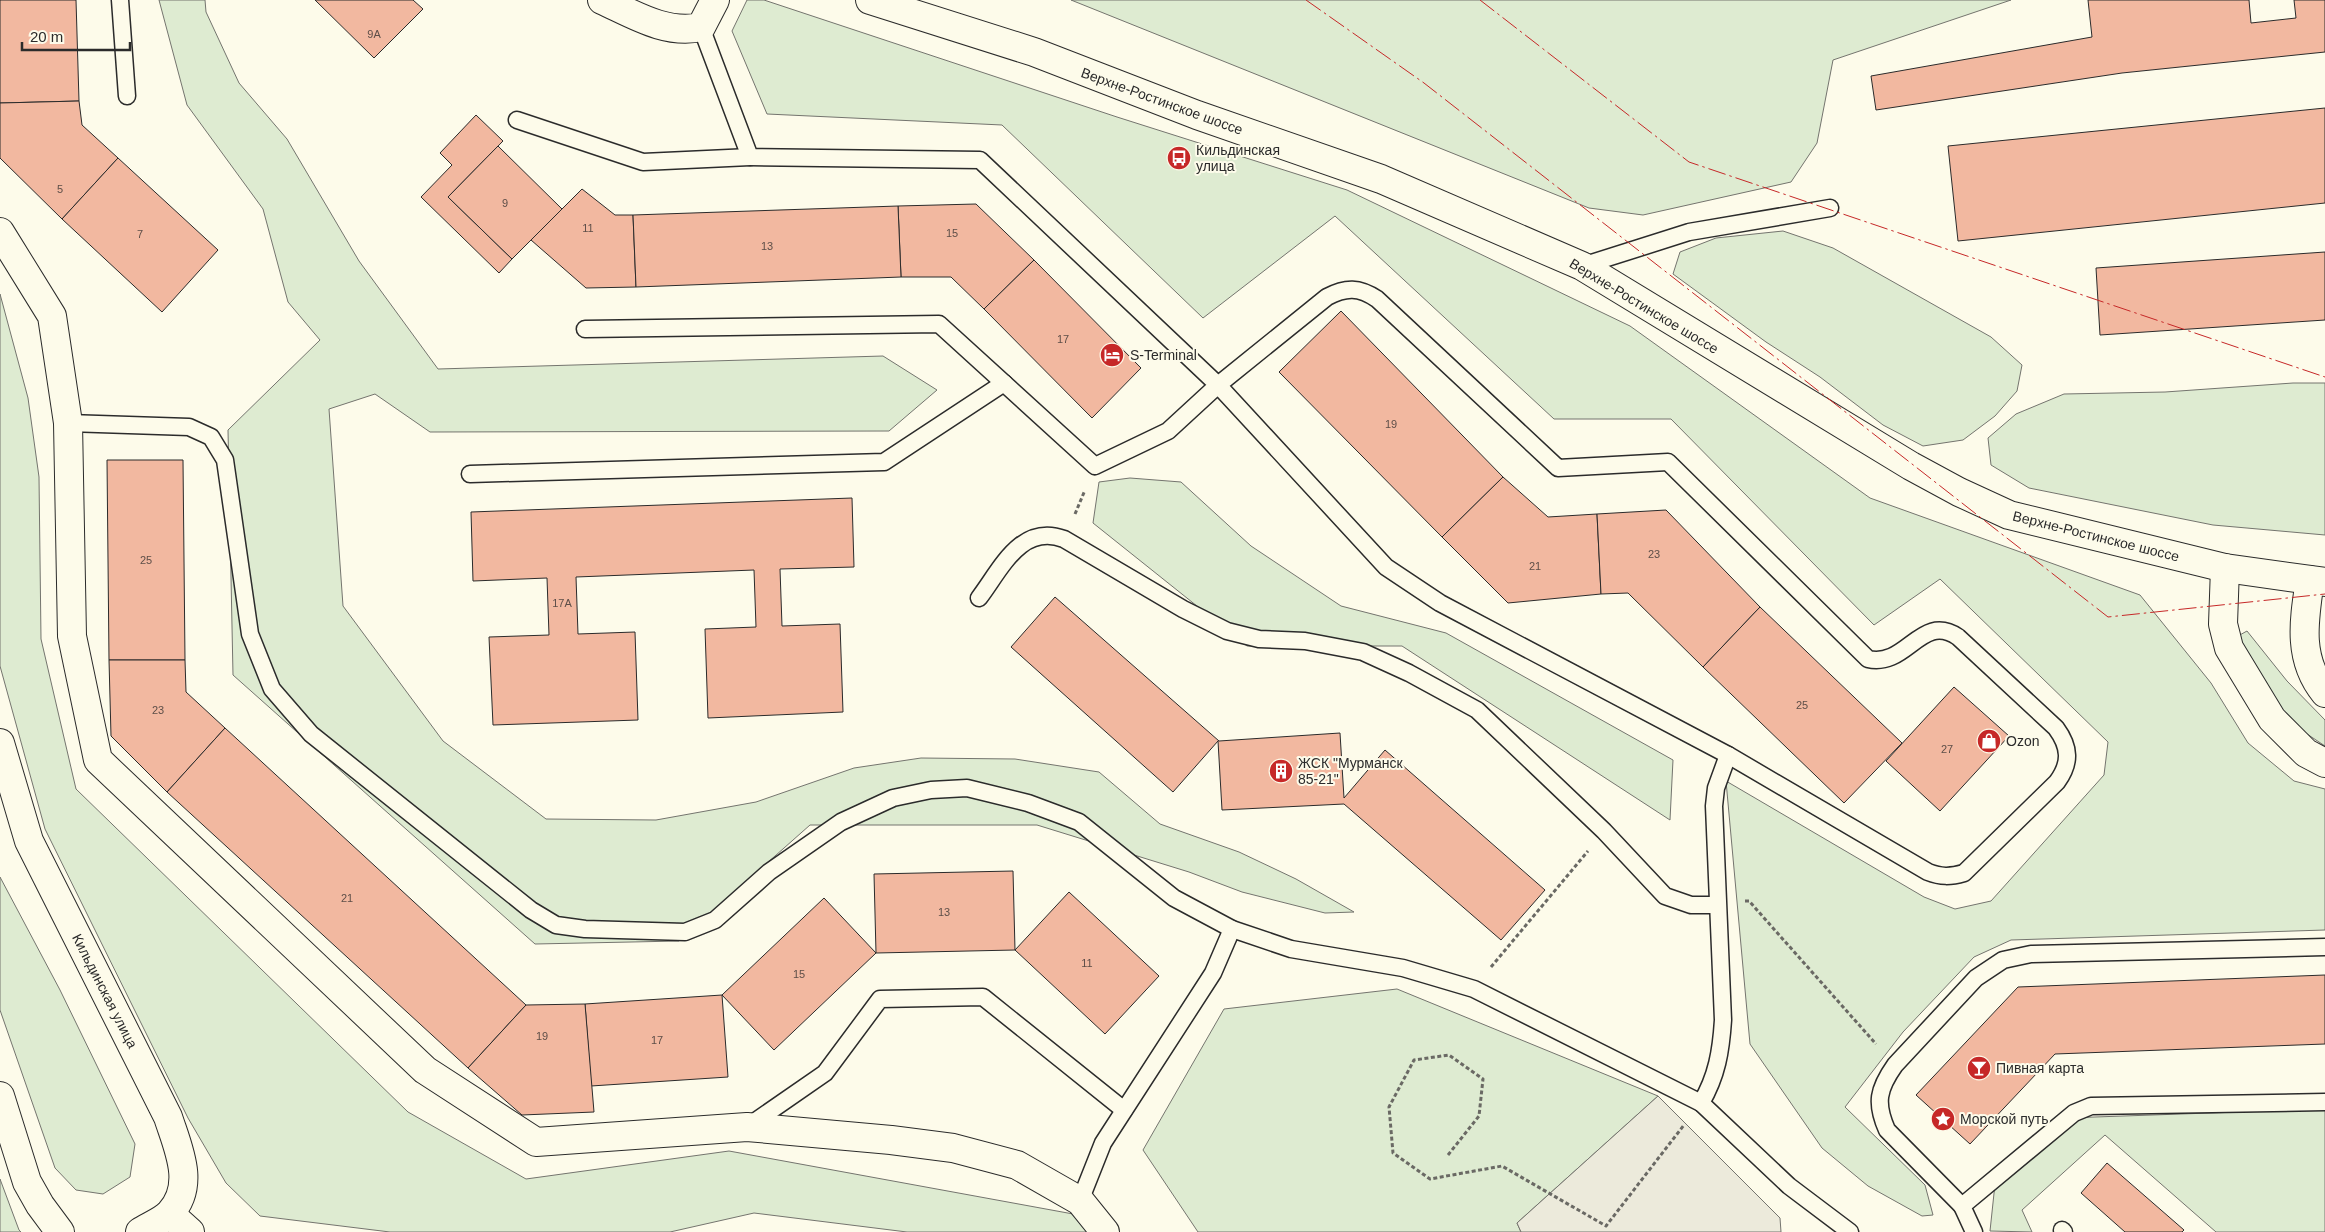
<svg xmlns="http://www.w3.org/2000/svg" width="2325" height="1232" viewBox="0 0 2325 1232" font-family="Helvetica,sans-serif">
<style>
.green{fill:#deebd1;stroke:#74746e}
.parking{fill:#eceadb;stroke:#74746e}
.building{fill:#f2b8a0;stroke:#2b2b2b}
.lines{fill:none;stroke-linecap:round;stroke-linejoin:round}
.lane-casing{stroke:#2b2b2b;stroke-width:19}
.street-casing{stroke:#2b2b2b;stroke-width:30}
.secondary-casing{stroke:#2b2b2b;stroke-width:30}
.path{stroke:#6a6964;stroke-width:3;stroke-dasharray:4 2.5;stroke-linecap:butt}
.lane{stroke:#fdfbea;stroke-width:16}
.street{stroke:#fdfbea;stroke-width:28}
.secondary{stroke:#fdfbea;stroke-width:28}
.power{stroke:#c62828;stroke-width:1;stroke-dasharray:18 4 2.5 4;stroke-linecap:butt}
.labels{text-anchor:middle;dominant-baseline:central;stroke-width:4;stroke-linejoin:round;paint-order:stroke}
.number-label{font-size:11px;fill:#5d4e48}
.street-label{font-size:14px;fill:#2b2b2b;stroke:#fdfbea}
.poi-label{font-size:14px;fill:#2b2b2b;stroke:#fdfbea;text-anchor:start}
</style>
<rect width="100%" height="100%" fill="#fdfbea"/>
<g class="green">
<polygon points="159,0 205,0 206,12 239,83 287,139 359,261 438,369 883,356 937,390 889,431 430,432 375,394 329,409 343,606 443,741 546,819 656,820 756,802 854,768 921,758 1015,759 1099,772 1160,824 1239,852 1296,879 1354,912 1325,913 1242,892 1189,872 1037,825 810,825 679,941 535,944 233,675 228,430 320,340 288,302 263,209 187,105"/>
<polygon points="747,0 764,0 1117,117 1347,190 1630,326 1870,498 2140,595 2211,683 2248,743 2294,781 2325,789 2325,930 2011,940 1974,957 1903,1032 1845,1107 1925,1185 1933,1215 1922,1216 1868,1186 1822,1148 1750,1044 1726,781 1924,897 1955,909 1991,901 2104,775 2108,742 1940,579 1874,625 1671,419 1554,419 1335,216 1203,318 1002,125 767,114 732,31"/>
<polygon points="1071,0 2011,0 1833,60 1817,143 1791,182 1643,215 1589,208"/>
<polygon points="1783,231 1833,248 1991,337 2022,365 2017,391 1995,416 1963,440 1923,446 1883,425 1820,377 1766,342 1673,274 1680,252 1716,238"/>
<polygon points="0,294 28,398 39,477 41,639 76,789 408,1112 526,1179 729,1151 1095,1218 1106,1232 907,1232 754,1213 670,1232 390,1232 260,1216 226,1183 188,1118 45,829 0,666"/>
<polygon points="2293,383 2325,383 2325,535 2213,525 2029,488 1991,465 1988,438 2016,414 2064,394 2165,392"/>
<polygon points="1130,478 1181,482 1251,546 1341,606 1446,633 1673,760 1670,820 1402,646 1247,646 1093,523 1099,482"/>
<polygon points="2247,631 2287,681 2325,720 2325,746 2292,724 2247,666 2238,636"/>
<polygon points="0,877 60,990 135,1144 130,1177 103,1194 76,1190 55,1168 0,1010"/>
<polygon points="1397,989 1658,1096 1517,1223 1521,1232 1198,1232 1143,1150 1224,1009"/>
<polygon points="2325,1109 2325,1232 2216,1232 2105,1135 2022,1210 2032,1232 1990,1231 1995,1184 2066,1118"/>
<polygon points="0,1179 19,1230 21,1232 0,1232"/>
</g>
<polygon class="parking" points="1658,1096 1780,1218 1781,1232 1521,1232 1517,1223"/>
<g class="building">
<polygon points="0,0 76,0 79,101 0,103"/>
<polygon points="315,0 413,0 423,9 374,58"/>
<polygon points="2088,0 2249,0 2251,23 2296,18 2294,0 2325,0 2325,52 2122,73 1876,110 1871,76 2092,37"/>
<polygon points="79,101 82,125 118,158 62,219 0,158 0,103"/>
<polygon points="2325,108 2325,203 1958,241 1948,146"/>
<polygon points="476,115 503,141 448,197 512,259 499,273 421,197 452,165 440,153"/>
<polygon points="498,146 562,209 512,259 448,197"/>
<polygon points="118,158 218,250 162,312 62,219"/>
<polygon points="582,189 615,215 633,215 636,287 586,288 531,240"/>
<polygon points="976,204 1034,260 984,309 951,277 901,277 898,206"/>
<polygon points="898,206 901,277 636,287 633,215"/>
<polygon points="2325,252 2325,320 2100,335 2096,268"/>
<polygon points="1034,260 1141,368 1092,418 984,309"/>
<polygon points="1341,311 1503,477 1442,537 1279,372"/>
<polygon points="107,460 183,460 185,660 109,660"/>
<polygon points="1503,477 1548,517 1597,514 1601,594 1508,603 1442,537"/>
<polygon points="852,498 854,567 780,569 782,626 840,624 843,712 708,718 705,629 756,627 754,570 576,577 578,634 635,632 638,720 493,725 489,637 549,635 547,578 473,581 471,512"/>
<polygon points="1666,510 1760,607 1703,667 1628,593 1601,594 1597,514"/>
<polygon points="1055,597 1219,741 1340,733 1344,798 1385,750 1545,890 1501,940 1344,804 1222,810 1218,741 1173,792 1011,647"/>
<polygon points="1760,607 1902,743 1844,803 1703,667"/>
<polygon points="109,660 185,660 186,692 225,728 167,792 111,736"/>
<polygon points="1954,687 2009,736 1940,811 1886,761"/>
<polygon points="225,728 526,1005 468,1068 167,792"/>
<polygon points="1013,871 1015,950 876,953 874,874"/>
<polygon points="1069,892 1159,976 1105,1034 1015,950"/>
<polygon points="824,898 876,953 774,1050 722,995"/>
<polygon points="2325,975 2325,1044 2055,1054 1970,1144 1916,1095 2018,987"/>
<polygon points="722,995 728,1077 591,1086 585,1004"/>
<polygon points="585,1004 594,1112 522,1115 468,1068 526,1005"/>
<polygon points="2107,1163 2184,1230 2182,1232 2125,1232 2081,1193"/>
</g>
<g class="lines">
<g class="lane-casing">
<g id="lane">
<polyline points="120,0 127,96"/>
<polyline points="517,120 643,162 750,157"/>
<polyline points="1582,266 1689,232 1830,208"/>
<path d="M585,329L939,324L1095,466L1168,431L1218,385L1327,297C1346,287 1359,287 1377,299L1558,468L1668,462L1868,659C1907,668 1921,612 1958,637L2056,728C2070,747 2071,763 2057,782L1964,873C1950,877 1941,877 1928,872L1728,755L1440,603L1386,567L1218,385L980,160L750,157L701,27"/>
<polyline points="68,423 189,427 211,437 225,460 250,634 272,689 311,734 531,910 556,925 585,929 685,932 715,920 769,872 841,822 893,798 931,790 967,788 1028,803 1079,822 1174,898 1232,929 1291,949 1403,968 1474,989 1701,1103 1789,1186 1850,1232"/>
<polyline points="470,474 884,462 1004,383"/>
<path d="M979,598C1001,569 1021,523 1064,539L1183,609L1227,631L1259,639L1305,641L1363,652L1409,673L1477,710L1604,831L1665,896L1691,905H1717"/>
<path d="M1701,1103C1717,1076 1721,1051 1723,1020L1714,806L1716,788L1728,755"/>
<polyline points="747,1127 825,1073 880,999 983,997 1124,1110"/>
<polyline points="1080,1201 1103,1143 1213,973 1232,929"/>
<path d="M1962,1206L1887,1130C1875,1103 1878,1089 1895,1065L1976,978L2003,960L2031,954L2325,947"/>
<polyline points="2062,1230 2064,1232"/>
<polyline points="1974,1232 1962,1206 2074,1113 2091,1106 2325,1102"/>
</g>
</g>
<g class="street-casing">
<g id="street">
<path d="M602,0C633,14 666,35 701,27L715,0"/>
<polyline points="0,232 52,316 68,423 72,636 98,760 425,1070 536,1142 747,1127 891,1140 953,1148 1017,1165 1080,1201 1105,1232"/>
<path d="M0,743L29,841L168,1117C178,1148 196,1185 170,1213C163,1221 149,1226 140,1232"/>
<polyline points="0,1096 27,1182 40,1205 60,1232"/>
<polyline points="170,1214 190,1232"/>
</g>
</g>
<g class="secondary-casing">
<g id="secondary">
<polyline points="870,0 1034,52 1197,115 1381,179 1582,266 1911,466 1959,492 2009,515 2225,568 2325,582"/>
<polyline points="2225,568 2223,624 2229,648 2272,719 2306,753 2325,763"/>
<path d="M2310,580C2304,620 2297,659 2325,693"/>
</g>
</g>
<g class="path">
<polyline points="1075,514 1085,490"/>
<polyline points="1745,901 1749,901 1876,1044"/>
<polyline points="1491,967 1588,851"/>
<polyline points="1448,1155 1479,1116 1483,1079 1449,1055 1414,1060 1389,1107 1393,1153 1430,1179 1502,1166 1606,1226 1684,1125"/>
</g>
<use href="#lane" class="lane"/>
<use href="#street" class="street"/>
<use href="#secondary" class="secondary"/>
<g class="power">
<polyline points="1306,0 1424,83 2108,617 2325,594"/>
<polyline points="1480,0 1689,162 2325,377"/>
</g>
</g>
<defs>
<g id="bus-disc" transform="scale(1.25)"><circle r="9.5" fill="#c62828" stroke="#fdfbea"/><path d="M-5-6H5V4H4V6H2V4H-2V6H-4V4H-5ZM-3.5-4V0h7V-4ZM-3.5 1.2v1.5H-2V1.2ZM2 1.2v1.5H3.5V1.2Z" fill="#fff"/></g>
<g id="hotel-disc" transform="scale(1.25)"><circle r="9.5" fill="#c62828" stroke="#fdfbea"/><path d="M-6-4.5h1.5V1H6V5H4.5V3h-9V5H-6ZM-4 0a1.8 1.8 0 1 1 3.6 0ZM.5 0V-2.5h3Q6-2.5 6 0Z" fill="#fff"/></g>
<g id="shop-disc" transform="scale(1.25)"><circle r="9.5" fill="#c62828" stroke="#fdfbea"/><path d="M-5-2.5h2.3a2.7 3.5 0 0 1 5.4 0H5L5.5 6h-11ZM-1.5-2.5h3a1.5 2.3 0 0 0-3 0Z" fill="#fff"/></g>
<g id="building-disc" transform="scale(1.25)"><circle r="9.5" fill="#c62828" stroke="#fdfbea"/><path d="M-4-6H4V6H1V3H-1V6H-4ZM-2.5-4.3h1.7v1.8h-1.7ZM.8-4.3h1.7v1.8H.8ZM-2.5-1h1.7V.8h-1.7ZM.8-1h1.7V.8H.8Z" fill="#fff"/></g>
<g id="bar-disc" transform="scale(1.25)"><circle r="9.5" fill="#c62828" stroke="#fdfbea"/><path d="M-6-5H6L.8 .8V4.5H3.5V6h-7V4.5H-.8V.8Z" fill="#fff"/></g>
<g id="sight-disc" transform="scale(1.25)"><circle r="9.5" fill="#c62828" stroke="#fdfbea"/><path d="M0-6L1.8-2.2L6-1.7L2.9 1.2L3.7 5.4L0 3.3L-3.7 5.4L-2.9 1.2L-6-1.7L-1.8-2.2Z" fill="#fff"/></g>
</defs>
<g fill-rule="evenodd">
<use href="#bus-disc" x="1179" y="158"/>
<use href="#hotel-disc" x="1112" y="355"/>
<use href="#shop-disc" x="1989" y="741"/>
<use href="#building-disc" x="1281" y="771"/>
<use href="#bar-disc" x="1979" y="1068"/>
<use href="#sight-disc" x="1943" y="1119"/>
</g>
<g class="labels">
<g class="number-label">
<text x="374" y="34">9А</text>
<text x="60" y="189">5</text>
<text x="505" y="203">9</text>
<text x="588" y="228">11</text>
<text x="952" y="233">15</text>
<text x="140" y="234">7</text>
<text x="767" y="246">13</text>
<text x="1063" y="339">17</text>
<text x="1391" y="424">19</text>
<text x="1654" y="554">23</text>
<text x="146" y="560">25</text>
<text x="1535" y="566">21</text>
<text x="562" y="603">17А</text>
<text x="1802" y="705">25</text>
<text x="158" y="710">23</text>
<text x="1947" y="749">27</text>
<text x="347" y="898">21</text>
<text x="944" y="912">13</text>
<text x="1087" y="963">11</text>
<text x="799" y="974">15</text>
<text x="542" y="1036">19</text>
<text x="657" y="1040">17</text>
</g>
<g class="street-label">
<text transform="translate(1162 101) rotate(20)">Верхне-Ростинское шоссе</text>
<text transform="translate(1644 306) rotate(31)">Верхне-Ростинское шоссе</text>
<text transform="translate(2096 536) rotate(14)">Верхне-Ростинское шоссе</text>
<text transform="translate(105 991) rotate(63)">Кильдинская улица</text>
</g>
<g class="poi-label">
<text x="1196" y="150">Кильдинская<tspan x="1196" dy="16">улица</tspan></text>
<text x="1130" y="355">S-Terminal</text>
<text x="2006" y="741">Ozon</text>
<text x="1298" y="763">ЖСК "Мурманск<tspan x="1298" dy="16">85-21"</tspan></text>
<text x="1996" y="1068">Пивная карта</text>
<text x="1960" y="1119">Морской путь</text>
</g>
</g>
<path d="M22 42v8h108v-8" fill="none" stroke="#2b2b2b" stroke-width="2.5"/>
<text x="30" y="42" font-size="15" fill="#2b2b2b" stroke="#fdfbea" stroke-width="4" paint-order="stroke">20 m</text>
</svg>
